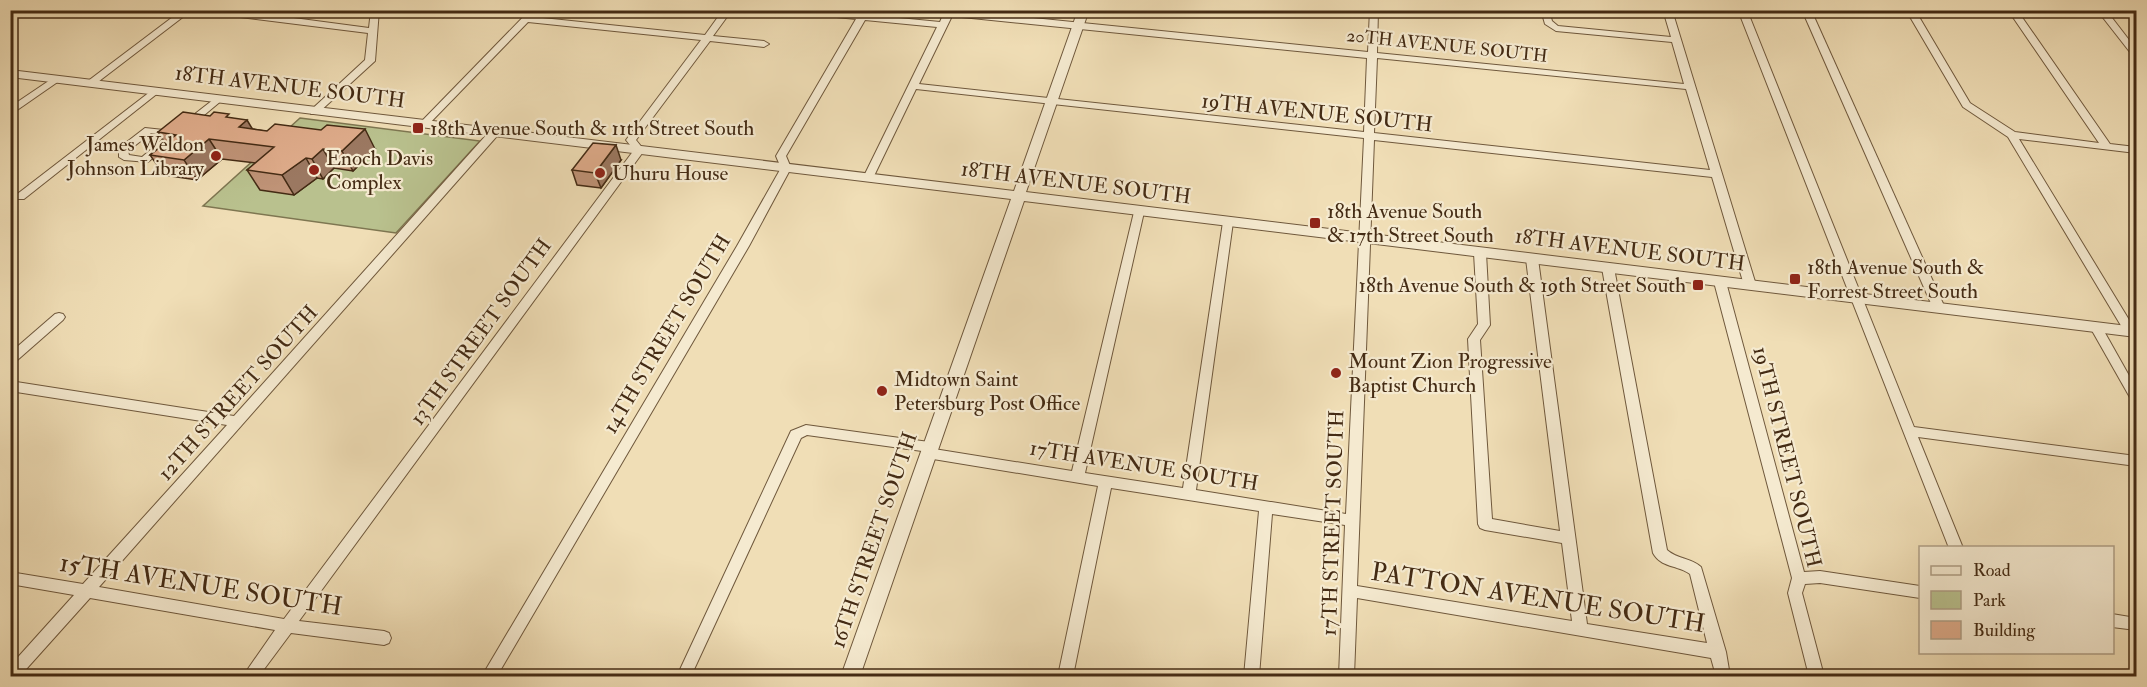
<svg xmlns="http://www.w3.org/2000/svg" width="2147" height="687" viewBox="0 0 2147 687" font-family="'IM FELL Double Pica',serif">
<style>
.green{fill:#b9c18e;stroke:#7e7651;stroke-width:1.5}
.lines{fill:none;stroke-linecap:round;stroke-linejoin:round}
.minor-casing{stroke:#6f583c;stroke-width:2}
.tertiary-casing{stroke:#6f583c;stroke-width:2}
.minor{fill:#f5ead0;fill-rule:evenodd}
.tertiary{fill:#f5ead0;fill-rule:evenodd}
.wall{fill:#bf9377;stroke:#442b14;stroke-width:1.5}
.shaded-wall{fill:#9b7861;stroke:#442b14;stroke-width:1.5}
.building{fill:#deab8a;stroke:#442b14;stroke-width:1.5}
.poi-dot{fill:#8f2418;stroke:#f5ead0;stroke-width:2}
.labels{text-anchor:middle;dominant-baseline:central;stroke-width:4.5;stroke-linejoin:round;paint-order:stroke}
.far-street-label{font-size:18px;fill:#442b14;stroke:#f5ead0}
.street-label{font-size:21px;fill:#442b14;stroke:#f5ead0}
.poi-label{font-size:21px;fill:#442b14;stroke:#f5ead0;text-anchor:start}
.near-street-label{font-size:26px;fill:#442b14;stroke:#f5ead0}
</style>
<rect width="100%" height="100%" fill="#f0deb6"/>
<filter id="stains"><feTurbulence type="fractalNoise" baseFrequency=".00333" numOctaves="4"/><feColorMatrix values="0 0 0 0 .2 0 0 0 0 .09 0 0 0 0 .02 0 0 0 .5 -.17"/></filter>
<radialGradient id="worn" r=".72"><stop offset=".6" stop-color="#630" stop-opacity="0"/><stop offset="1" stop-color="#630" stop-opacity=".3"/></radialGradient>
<polygon class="green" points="300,118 480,141 396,233 203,206"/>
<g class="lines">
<g class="minor-casing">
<g id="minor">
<polygon points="182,10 192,10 94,85 88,85 88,81"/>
<polygon points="204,10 233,10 369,28 371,10 379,10 375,61 317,114 311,114 311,110 365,60 368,33 208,13"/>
<polygon points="530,10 539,10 533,17 705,35 723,10 732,10 713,36 764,41 769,44 764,47 710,41 636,140 644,150 643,152 299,621 384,631 389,633 391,638 389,643 384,645 291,633 259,676 243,676 275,630 90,598 20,676 10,676 10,666 74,595 10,584 10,572 83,584 227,425 10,391 10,381 234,416 489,132 497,132 497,136 99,587 284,619 634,150 626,140 701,40 528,22 426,127 420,127 420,123"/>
<path d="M793,10H827L859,14L861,10H870L868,15L940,22L945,10H954L1368,52L1370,10H1378L1377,53L1684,84L1672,42L1556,31L1545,24L1541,10H1549L1552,21L1558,26L1671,37L1663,10H1672L1756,285L1750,289L1744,285L1712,177L1374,140L1357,586L1572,621L1562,543L1485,530L1480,528L1478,524L1468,339L1478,324L1474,253L1480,249L1486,253L1490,325L1480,340L1492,519L1560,531L1526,259L1532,255L1538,259L1587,624L1707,643L1690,574C1678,565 1661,568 1653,553L1602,268L1608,264L1614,268L1667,550C1677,559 1691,558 1701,567L1726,652L1730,676H1716L1711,658L1357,598L1354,676H1339L1345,525L1272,514L1259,676H1244L1259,511L1111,488L1073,676H1058L1098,486L927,458L922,457V451L807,435L801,438L691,676H677L791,431L806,425L929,442L934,443V449L1072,471L1134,212L1139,209L1144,212L1085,473L1183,488L1223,222L1228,219L1233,222L1196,490L1346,514L1364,138L916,89L873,178L868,181L863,178L937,27L865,20L786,156L791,168L749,246L497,676H482L737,246L781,168L776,156L856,19L797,13ZM952,16L1367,58L1364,132L919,84ZM1377,58L1686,89L1710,170L1374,133Z"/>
<polygon points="1738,10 1747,10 1914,427 2136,456 2136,466 1918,437 1963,548 1949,548"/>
<polygon points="1802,10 1811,10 1945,308 1943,311 1935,311 1933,308"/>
<polygon points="1906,10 1915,10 1970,103 2015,132 2099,143 2008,10 2017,10 2110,144 2136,147 2136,153 2019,139 2134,328 2136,331 2134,334 2126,334 2008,137 1963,107"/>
<polygon points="2097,10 2106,10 2136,49 2136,57 2133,56"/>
<polygon points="56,76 61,79 59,81 10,115 10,107"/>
<polygon points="155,88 160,91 158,93 24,199 16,199 15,197 16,195"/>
<path d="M218,96L223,99L221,101L148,162L124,160L119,157V148L145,128L173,131ZM151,133L167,136L142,157L129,155L128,151Z"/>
<polygon points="1720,278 1726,282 1804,572 1820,571 1920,586 1920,598 1820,583 1805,584 1802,593 1824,676 1809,676 1788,593 1792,578 1714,282"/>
<polygon points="59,313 63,314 65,317 63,320 14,363 10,364 10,353 55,314"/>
<polygon points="2096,323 2100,324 2136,388 2136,403 2132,401 2090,327"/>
<polygon points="2112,614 2136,618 2136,630 2112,627"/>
</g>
</g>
<g class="tertiary-casing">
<polygon id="tertiary" points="1078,10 1089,10 1026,192 2136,327 2136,337 1024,201 860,676 841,676 1011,199 10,77 10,70 1014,191"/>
</g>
<use href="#minor" class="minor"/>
<use href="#tertiary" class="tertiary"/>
</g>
<g class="wall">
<polygon points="231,118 253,129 375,149 353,171 334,168 323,179 317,178 294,195 260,190 247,170 256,163 222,159 197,180 164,175 150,155 165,143 158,132"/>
<polygon points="621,160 601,188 577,185 572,170"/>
</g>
<g class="shaded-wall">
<polygon points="247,120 259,140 239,127"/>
<polygon points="365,129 375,149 353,171 342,151"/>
<polygon points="209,139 222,159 197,180 184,160"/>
<polygon points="616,145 621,160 601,188 595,173"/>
<polygon points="323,149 334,168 323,179 312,159"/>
<polygon points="306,158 317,178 294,195 282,175"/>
</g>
<g class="building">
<polygon points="183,112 210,116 214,112 229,114 226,117 247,120 239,127 267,131 275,124 321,130 327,125 365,129 342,151 323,149 312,159 306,158 282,175 247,170 274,147 209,139 184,160 150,155 176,135 158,132"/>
<polygon points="593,143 616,145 595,173 572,170"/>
</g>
<g class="poi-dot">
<rect x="412" y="122" width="12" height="12" rx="3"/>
<circle cx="216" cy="156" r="6"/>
<circle cx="314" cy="170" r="6"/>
<circle cx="600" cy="173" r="6"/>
<rect x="1309" y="217" width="12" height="12" rx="3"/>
<rect x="1789" y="273" width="12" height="12" rx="3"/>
<rect x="1692" y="279" width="12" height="12" rx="3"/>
<circle cx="1336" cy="373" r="6"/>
<circle cx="882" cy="391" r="6"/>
</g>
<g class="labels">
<g class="far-street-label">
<text transform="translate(1447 46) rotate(6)">20TH AVENUE SOUTH</text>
</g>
<g class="street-label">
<text transform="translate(290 87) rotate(7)">18TH AVENUE SOUTH</text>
<text transform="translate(1317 113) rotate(6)">19TH AVENUE SOUTH</text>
<text transform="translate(1076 183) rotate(7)">18TH AVENUE SOUTH</text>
<text transform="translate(1630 250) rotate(7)">18TH AVENUE SOUTH</text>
<text transform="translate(481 332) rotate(-54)">13TH STREET SOUTH</text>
<text transform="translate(667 334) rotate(-59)">14TH STREET SOUTH</text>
<text transform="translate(238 393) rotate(-48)">12TH STREET SOUTH</text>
<text transform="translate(1787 457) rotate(76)">19TH STREET SOUTH</text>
<text transform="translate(1144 466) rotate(9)">17TH AVENUE SOUTH</text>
<text transform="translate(1333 523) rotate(-88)">17TH STREET SOUTH</text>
<text transform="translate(874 540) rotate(-71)">16TH STREET SOUTH</text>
</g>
<g class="poi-label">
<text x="430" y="128">18th Avenue South &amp; 11th Street South</text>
<text x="204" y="144" text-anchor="end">James Weldon<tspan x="204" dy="24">Johnson Library</tspan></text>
<text x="326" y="158">Enoch Davis<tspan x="326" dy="24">Complex</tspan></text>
<text x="612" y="173">Uhuru House</text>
<text x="1327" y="211">18th Avenue South<tspan x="1327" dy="24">&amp; 17th Street South</tspan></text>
<text x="1807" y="267">18th Avenue South &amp;<tspan x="1807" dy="24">Forrest Street South</tspan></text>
<text x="1686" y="285" text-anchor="end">18th Avenue South &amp; 19th Street South</text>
<text x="1348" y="361">Mount Zion Progressive<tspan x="1348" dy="24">Baptist Church</tspan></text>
<text x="894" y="379">Midtown Saint<tspan x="894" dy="24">Petersburg Post Office</tspan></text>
</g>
<g class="near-street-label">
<text transform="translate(201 585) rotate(9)">15TH AVENUE SOUTH</text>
<text transform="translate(1538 598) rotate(9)">PATTON AVENUE SOUTH</text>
</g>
</g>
<rect width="2147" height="687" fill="none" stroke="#f0deb6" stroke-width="36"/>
<rect x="12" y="12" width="2123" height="663" fill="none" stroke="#442b14" stroke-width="3"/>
<rect x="18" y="18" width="2111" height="651" fill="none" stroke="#442b14" stroke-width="1.5"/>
<rect x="1919" y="546" width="195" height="108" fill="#f5ead0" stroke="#ae9e85" stroke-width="1.5"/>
<rect x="1931" y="566" width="30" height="9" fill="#f5ead0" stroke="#ae9e85" stroke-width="1.5"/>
<text x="1973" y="576" font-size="18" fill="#442b14">Road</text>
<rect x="1931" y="591" width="30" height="18" fill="#b9c18e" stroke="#ae9e85" stroke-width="1.5"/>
<text x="1973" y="606" font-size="18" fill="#442b14">Park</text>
<rect x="1931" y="621" width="30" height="18" fill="#deab8a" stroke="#ae9e85" stroke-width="1.5"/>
<text x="1973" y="636" font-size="18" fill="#442b14">Building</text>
<rect width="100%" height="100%" filter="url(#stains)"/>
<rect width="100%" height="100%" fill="url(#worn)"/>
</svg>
